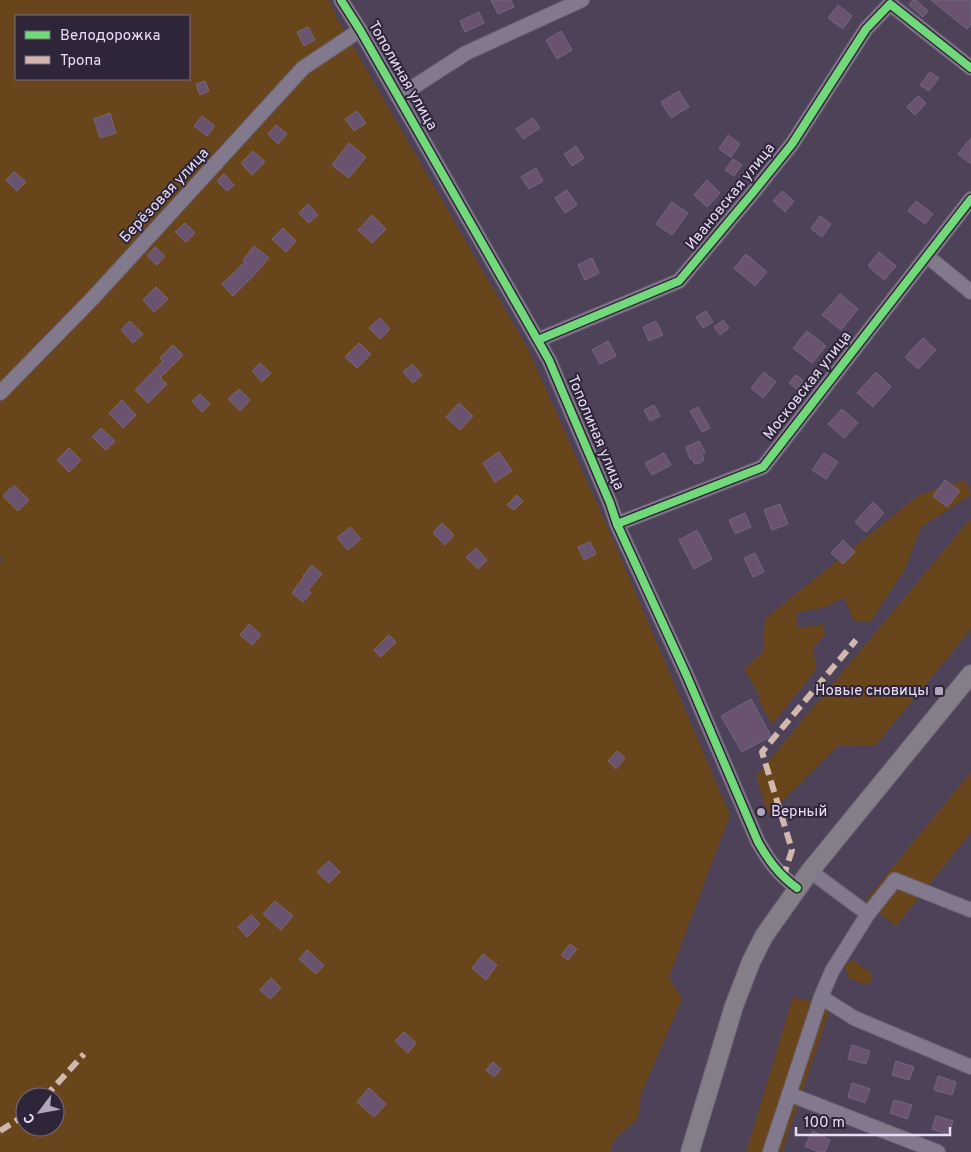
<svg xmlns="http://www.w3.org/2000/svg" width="971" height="1152" viewBox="0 0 971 1152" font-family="Overpass,sans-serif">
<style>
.green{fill:#69451b;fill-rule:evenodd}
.building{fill:#69536e;stroke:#75687a}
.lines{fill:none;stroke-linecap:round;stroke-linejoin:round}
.minor-casing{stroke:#6b6174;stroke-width:16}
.major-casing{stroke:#6b6174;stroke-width:20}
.minor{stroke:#83798d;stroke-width:14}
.major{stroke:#847e89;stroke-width:18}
.quiet{stroke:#d1b7ad;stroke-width:6;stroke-dasharray:12 6;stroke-linecap:butt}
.cycleway-casing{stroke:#2f2538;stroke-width:11}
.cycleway{stroke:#71d979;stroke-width:8}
.poi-dot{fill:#b2a6bf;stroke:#2f2538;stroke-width:2}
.labels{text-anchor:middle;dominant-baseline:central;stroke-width:4;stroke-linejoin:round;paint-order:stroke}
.street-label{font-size:15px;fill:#e9dcf6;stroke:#2f2538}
.poi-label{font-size:15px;fill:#e9dcf6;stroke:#2f2538;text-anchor:end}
</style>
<rect width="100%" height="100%" fill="#4d4258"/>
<g class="green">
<path d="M0,0H329L338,20L528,349L614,542L730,815L669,977L682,999L641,1094L638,1118L614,1140L610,1152H0V561L6,560L0,557ZM16,16H189V79H16ZM25,1097H55V1127H25Z"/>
<polygon points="965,480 971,495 921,527 905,569 871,621 854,621 844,597 826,607 796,613 798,628 823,624 825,635 813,648 816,670 772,724 760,703 758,692 744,669 763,652 765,619 919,495"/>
<polygon points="971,518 971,629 875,746 839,745 768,815 756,776"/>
<polygon points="971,772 971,832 896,926 865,901"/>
<polygon points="852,959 872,974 870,983 860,983 849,978 845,967"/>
<polygon points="793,997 831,1006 782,1152 746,1152"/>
</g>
<g class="building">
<polygon points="491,0 511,0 514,7 498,14"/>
<polygon points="913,0 916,0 928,11 923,17 909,5"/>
<polygon points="931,0 971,0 971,24 967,29"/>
<polygon points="838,5 852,16 843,29 828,18"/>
<polygon points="479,12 484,23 465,32 460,21"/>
<polygon points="308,27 315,40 304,46 297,32"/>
<polygon points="561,31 572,50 557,59 546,40"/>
<polygon points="930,72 939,78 929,91 920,85"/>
<polygon points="205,81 209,91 200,95 196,84"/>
<polygon points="679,91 689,107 671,118 661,102"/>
<polygon points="918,96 926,103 915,115 907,107"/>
<polygon points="357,111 366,123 354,131 345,119"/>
<polygon points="110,113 116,133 100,138 94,119"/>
<polygon points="202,116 215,126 207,136 194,126"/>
<polygon points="533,118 540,128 523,139 516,129"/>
<polygon points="276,125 287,134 278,144 268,134"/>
<polygon points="728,135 740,144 731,157 719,149"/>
<polygon points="971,138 971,164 958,154"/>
<polygon points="349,143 366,157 349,178 332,165"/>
<polygon points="576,146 584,158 572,166 564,154"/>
<polygon points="253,151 265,162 252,175 241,163"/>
<polygon points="733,159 742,165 734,176 725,170"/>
<polygon points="536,168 543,181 529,189 521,177"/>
<polygon points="14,172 26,182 17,191 6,180"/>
<polygon points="224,174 234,185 227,191 217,181"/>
<polygon points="707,180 720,193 707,207 694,195"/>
<polygon points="567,190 577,205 565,213 555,198"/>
<polygon points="782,191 794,201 785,212 773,201"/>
<polygon points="916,201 933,214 925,224 908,211"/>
<polygon points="672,202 688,213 672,235 656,224"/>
<polygon points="308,204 318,215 309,223 299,213"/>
<polygon points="372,215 386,229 372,243 358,230"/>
<polygon points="820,216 831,224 822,237 811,229"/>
<polygon points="185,223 195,233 186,242 175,232"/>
<polygon points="283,228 296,241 286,252 272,239"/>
<polygon points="254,246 269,258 254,275 233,296 222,284 245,262 243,260"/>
<polygon points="155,247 165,256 157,265 147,256"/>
<polygon points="879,252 896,266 884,280 868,266"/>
<polygon points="746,254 767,272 755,286 734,268"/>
<polygon points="592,258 599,273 585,280 578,265"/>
<polygon points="156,287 168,299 154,312 143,300"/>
<polygon points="840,294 858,309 841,330 822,315"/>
<polygon points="706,311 713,322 703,328 696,317"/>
<polygon points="380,318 390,329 380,339 369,328"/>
<polygon points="723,320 729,328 720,335 714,327"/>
<polygon points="130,321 143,334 133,343 121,330"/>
<polygon points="656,321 663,335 649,341 643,327"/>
<polygon points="807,331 826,346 812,363 793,348"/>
<polygon points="923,338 936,350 918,369 905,357"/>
<polygon points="608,341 616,356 600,364 592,350"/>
<polygon points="359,343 371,354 357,368 345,357"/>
<polygon points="173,345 183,355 160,378 167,384 148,403 135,390 163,361 160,358"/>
<polygon points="260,363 271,373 262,382 252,371"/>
<polygon points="412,364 422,375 413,383 403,372"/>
<polygon points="764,372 776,382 763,398 751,388"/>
<polygon points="876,372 891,387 873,407 857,393"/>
<polygon points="796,375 805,382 798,390 789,383"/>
<polygon points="239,389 250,400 240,411 228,399"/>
<polygon points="200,394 210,404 202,412 192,401"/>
<polygon points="122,400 136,415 123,428 109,413"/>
<polygon points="459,403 473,416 460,430 446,417"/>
<polygon points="654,405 660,416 650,421 644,410"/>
<polygon points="698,407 710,428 702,432 690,411"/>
<polygon points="842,409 858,423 844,438 828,424"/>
<polygon points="101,428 115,441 106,450 92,437"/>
<polygon points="699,441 705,452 702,454 704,460 700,463 695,464 692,459 690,459 686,447"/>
<polygon points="69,448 81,460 69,472 57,460"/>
<polygon points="499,452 512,471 495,482 483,463"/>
<polygon points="664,453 671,465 652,475 645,463"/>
<polygon points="824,453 838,462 826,479 812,470"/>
<polygon points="945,480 960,491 947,507 933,496"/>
<polygon points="14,485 29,500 18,511 3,496"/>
<polygon points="517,495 523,501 514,510 507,505"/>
<polygon points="873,502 884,513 866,532 855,522"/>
<polygon points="780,504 788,524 772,530 764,510"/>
<polygon points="745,513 751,527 735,534 729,520"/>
<polygon points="442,523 454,535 445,545 433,533"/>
<polygon points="350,527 361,539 348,550 337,538"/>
<polygon points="697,530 712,559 694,569 679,540"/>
<polygon points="843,540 855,552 843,564 831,553"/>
<polygon points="590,542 596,554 584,560 578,547"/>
<polygon points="476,548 487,560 478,569 466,557"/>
<polygon points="755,553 764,572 753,577 744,558"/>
<polygon points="312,565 322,574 308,590 311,593 303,602 292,593 304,577 303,576"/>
<polygon points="249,624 261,635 252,645 240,635"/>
<polygon points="389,635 396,642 381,657 374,650"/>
<polygon points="751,699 771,736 742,752 721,716"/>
<polygon points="617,751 625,758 616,769 608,761"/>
<polygon points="329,861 340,872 329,883 317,872"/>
<polygon points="275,901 293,916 281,930 263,914"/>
<polygon points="251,915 260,924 247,937 238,927"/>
<polygon points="570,944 577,949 568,960 561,955"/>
<polygon points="307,950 324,965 316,974 299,959"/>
<polygon points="483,954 497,965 486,980 472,968"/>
<polygon points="271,978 281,988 270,999 260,990"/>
<polygon points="404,1032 416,1043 408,1053 395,1041"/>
<polygon points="852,1045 870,1051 866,1064 848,1059"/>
<polygon points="896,1061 914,1067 909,1080 892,1075"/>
<polygon points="493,1062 501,1069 494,1077 486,1070"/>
<polygon points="938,1076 956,1082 952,1095 934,1090"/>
<polygon points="852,1083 870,1089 865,1103 848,1097"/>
<polygon points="369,1088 386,1104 374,1117 357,1102"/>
<polygon points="894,1100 912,1105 907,1119 890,1113"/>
<polygon points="936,1116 953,1121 949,1135 932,1129"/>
<polygon points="813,1131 830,1140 825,1152 818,1152 805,1146"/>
</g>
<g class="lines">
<g class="minor-casing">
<g id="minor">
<path d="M341,0L360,30L549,360L610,503L617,524L686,674L758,842C769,861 779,875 797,888"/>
<polyline points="398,97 466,53 582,0"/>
<polyline points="927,256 971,292"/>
<polyline points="538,340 679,281 751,195 792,144 866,29 890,4 971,68"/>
<polyline points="0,393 93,298 303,68 360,30"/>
<polyline points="617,524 763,467 971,199"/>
<polyline points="868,914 895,880 971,910"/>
<polyline points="821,997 854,1018 971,1067"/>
<polyline points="789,1094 938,1152"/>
<polyline points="770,1152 821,997 832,971 868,914 810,871"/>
</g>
</g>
<g class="major-casing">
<polyline id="major" points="690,1152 734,1006 751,962 764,936 810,871 971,674"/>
</g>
<use href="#minor" class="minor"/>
<use href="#major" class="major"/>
<g class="quiet">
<polyline points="783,878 792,850 762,752 856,640"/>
<polyline points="45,1097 84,1054"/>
<polyline points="0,1131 25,1115"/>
</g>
<g class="cycleway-casing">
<g id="cycleway">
<path d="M341,0L360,30L549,360L610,503L617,524L686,674L758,842C769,861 779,875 797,888"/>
<polyline points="538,340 679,281 751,195 792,144 866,29 890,4 971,68"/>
<polyline points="617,524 763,467 971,199"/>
</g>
</g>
<use href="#cycleway" class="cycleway"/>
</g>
<g class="poi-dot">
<rect x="934" y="686" width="10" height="10" rx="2.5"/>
<circle cx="761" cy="812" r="5"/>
</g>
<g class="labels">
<g class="street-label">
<text transform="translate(402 76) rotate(60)">Тополиная улица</text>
<text transform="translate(165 196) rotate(-47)">Берёзовая улица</text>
<text transform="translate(731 197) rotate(-51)">Ивановская улица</text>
<text transform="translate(808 386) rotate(-52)">Московская улица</text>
<text transform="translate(595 433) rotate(67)">Тополиная улица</text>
</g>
<g class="poi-label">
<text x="929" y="691">Новые сновицы</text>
<text x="771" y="812" text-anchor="start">Верный</text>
</g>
</g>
<rect x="15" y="15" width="175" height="65" fill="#2f2538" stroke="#796e84"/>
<rect x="25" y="31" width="25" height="8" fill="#71d979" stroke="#796e84"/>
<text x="60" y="40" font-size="15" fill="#e9dcf6">Велодорожка</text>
<rect x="25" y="56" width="25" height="8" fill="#d1b7ad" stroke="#796e84"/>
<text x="60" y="65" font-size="15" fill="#e9dcf6">Тропа</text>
<g transform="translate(40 1112) rotate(238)"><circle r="24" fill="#2f2538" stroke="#796e84"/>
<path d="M0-4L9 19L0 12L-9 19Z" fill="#b2a6bf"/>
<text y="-8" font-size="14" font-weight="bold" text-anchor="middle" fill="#e9dcf6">С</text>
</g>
<path d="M796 1127v8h154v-8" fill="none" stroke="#e9dcf6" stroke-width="2.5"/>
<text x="804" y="1127" font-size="15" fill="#e9dcf6" stroke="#2f2538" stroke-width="4" paint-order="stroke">100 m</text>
</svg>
